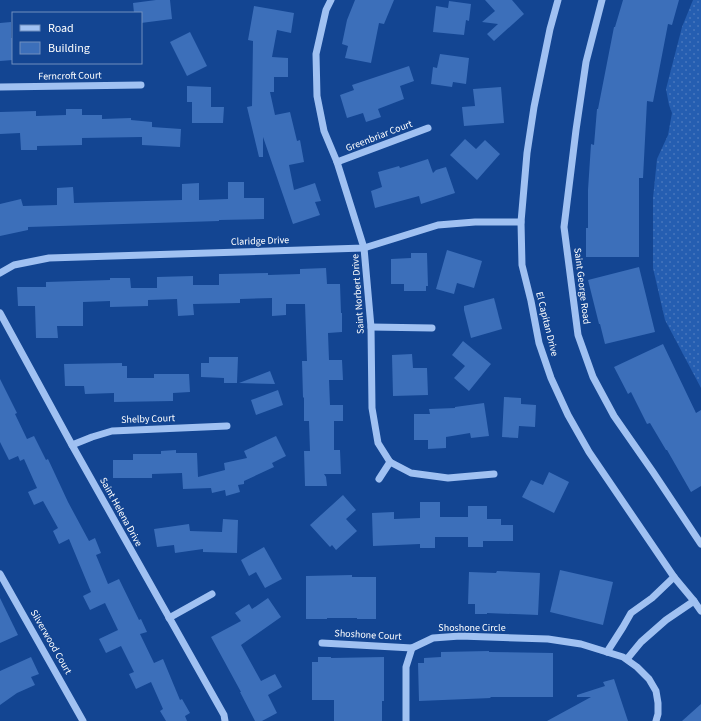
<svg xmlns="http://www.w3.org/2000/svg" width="701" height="721" viewBox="0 0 701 721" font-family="'Source Sans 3',sans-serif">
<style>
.grass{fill:url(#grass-dots)}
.building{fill:#3c6fba}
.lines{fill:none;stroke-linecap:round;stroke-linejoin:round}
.minor{stroke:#a0c1f2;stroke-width:7}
.labels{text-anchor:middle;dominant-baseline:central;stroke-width:3;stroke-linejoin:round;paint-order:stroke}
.street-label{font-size:10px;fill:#fff;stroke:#134592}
</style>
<defs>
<pattern id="grass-dots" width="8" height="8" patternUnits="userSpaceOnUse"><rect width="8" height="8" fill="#255eb1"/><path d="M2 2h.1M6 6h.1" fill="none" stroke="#4676bd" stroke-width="1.8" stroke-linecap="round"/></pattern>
</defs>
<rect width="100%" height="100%" fill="#134592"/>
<polygon class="grass" points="693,0 701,0 701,388 665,320 653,268 653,198 657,159 668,135 672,113 669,105 666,89 682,27"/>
<g class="building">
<polygon points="156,0 170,0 172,19 141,23 141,13 134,13 133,3"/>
<polygon points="355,0 394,0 384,24 379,23 371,63 345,58 348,46 342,44 347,20"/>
<polygon points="485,0 512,0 524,14 494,41 487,34 498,24 482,22 495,11"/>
<polygon points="623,0 679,0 672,25 668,24 653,102 647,101 643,178 639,178 639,257 586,257 586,228 588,228 588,190 591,144 594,145 597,109 598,109 614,27 615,27"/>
<polygon points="449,1 471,4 469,21 466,20 464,35 433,32 436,6 448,8"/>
<polygon points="254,6 294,13 291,33 277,30 272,57 288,58 288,77 274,77 274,92 270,92 275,115 290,112 297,141 300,140 304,162 289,165 294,190 315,183 321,201 315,202 320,215 293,224 263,137 263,157 259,157 247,107 252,106 253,41 248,40"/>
<polygon points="11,22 11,38 13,38 13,60 0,61 0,23"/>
<polygon points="190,32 207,66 187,76 170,42"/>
<polygon points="440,54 469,58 466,84 453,82 452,87 431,84 433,67 437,68"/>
<polygon points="409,66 414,81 400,86 404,99 378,109 381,117 366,122 363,113 347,118 340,95 354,90 352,85"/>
<polygon points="187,86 211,87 211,107 224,107 223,123 192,123 192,102 187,102"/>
<polygon points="501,87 504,123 464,126 462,107 475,106 473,89"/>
<polygon points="66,109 82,109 82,115 102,115 102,119 131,118 131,120 152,122 152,127 181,129 180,147 142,145 142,137 82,138 82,145 37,146 37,150 21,150 20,133 0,134 0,112 36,111 36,116 66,115"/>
<polygon points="465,139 476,149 485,140 500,154 477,180 450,155"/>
<polygon points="428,159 433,173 436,170 446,167 455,193 421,204 419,196 375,208 371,191 382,187 378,172 399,166 400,168"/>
<polygon points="228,182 244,182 244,198 264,198 264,219 219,220 219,221 28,227 28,230 0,236 0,204 21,199 23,206 57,205 57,188 73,187 74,203 182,200 182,184 199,183 199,200 228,199"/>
<polygon points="447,250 482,261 474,288 457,283 454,294 436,289"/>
<polygon points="411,253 427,253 428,286 426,286 426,291 404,291 404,284 391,284 391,259 411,258"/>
<polygon points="639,267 655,332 605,344 600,324 599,324 588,280"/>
<polygon points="326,268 327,284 340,284 341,313 342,313 342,332 328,333 329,360 342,360 343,380 329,380 330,405 343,405 343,421 334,421 334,450 340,450 341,474 324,474 326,477 327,486 305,486 304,451 310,451 309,421 304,421 304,397 303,398 302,361 307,361 305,304 286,304 286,315 272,316 272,298 240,299 240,303 193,304 194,315 178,316 177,299 148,300 148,306 110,307 110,301 83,302 83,326 57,326 58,338 36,338 35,306 18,306 17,287 46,287 46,282 110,280 110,278 130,278 131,288 157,288 157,277 193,276 193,285 219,285 219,274 268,273 268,275 300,274 300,269"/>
<polygon points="494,298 502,329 471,338 464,310 464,306"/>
<polygon points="463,341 491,364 469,391 454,378 465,366 452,355"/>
<polygon points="663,344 696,413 701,410 701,486 691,492 667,450 666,450 650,423 647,424 631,392 628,394 614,367"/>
<polygon points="412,354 413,368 427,368 428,395 393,396 392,355"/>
<polygon points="209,357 238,357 237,383 224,383 224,378 201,377 201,363 209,363"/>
<polygon points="122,363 122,366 127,366 127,378 154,378 154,374 189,374 190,392 173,393 173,401 114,402 114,393 85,394 84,386 65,386 64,364"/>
<polygon points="270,371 275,384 239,383"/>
<polygon points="0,379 17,413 15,414 27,439 34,436 46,460 48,459 68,502 89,541 95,538 101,553 96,555 108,584 119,579 139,620 141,619 147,632 140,634 154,663 163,659 180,700 182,699 190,713 185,716 187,721 166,721 160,711 163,709 151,682 136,689 129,674 134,672 121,646 106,653 99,639 118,630 105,603 90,610 83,596 91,592 69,539 59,544 53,531 58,528 43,501 34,505 28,492 37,488 24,459 20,461 18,456 9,460 0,442"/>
<polygon points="278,390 283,405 256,415 251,400"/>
<polygon points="504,397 521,398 521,404 536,405 535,427 519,426 518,438 502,437"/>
<polygon points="484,403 489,436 471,438 470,433 446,437 446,448 428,449 428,440 414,440 414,414 430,414 429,409 455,408 455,407"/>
<polygon points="276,436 286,456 272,463 274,467 244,481 244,484 238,485 240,492 226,496 225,490 212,493 211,488 183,489 182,473 152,474 152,478 113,478 113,460 133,460 133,454 161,454 161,451 176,450 176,453 197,453 198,477 225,470 224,463 247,458 244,451"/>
<polygon points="549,472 569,482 554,513 522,497 531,480 543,485"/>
<polygon points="343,495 356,510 346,519 357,531 336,550 332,545 330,547 310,525"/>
<polygon points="420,502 440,502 440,517 468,517 468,506 487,506 487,519 501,519 501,525 513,525 513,541 483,541 483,547 468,547 468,537 435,537 435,548 420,548 420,544 373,546 372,513 394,512 394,519 420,518"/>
<polygon points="223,519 238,520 237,553 203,552 203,549 175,553 174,545 157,547 154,529 189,524 190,531 222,532"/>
<polygon points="264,547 282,579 265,588 256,572 249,576 241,560"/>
<polygon points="560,570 613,582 603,625 550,612"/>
<polygon points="497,571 540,573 538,615 487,613 487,614 475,614 475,604 468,604 469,572 496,573"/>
<polygon points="352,575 352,577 376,577 376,619 357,619 357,618 327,618 327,619 306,619 306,576"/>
<polygon points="0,598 18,635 0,643"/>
<polygon points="268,598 281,617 241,645 261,681 275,674 282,687 268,695 277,713 262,721 255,721 240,692 241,692 211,637 241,621 235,613 249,604 252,609"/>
<polygon points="489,651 489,652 553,653 553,697 490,697 491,698 419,701 418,663 424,663 424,658 441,657 441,652"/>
<polygon points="31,657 39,674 31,677 35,685 17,693 0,705 0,671"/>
<polygon points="318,657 331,657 331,658 384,657 384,701 382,701 382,721 334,721 334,700 312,700 312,662 318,662"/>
<polygon points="614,679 628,721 547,721 591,697 577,697 577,695 605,686 603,682"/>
<polygon points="701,704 701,721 682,721"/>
</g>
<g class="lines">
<g class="minor">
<polyline points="331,0 326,10 316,54 317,96 324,131 337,162 364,248 371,327 372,408 378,443 390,462 411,473 448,478 494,474"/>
<polyline points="558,0 550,29 534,107 527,153 521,222 522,265 531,301 539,343 551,378 568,415 589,452 674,577 694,601 701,611"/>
<polyline points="602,0 586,62 576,130 564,227 578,335 593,377 614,416 653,472 701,544"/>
<polyline points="0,87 141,85"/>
<polyline points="337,162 428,128"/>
<polyline points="0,273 14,265 49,258 364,248 438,225 475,222 521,222"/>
<polyline points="0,313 72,445 224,715 225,721"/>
<polyline points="371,327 432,328"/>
<polyline points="72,445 92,437 112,431 227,426"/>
<polyline points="379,479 390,462"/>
<polyline points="0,574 83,721"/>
<polyline points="169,618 212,594"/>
<polyline points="322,643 412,648"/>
<polyline points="607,652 623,627 631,613 652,598 674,577"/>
<polyline points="627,659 641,642 666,620 694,601"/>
<polyline points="406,721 406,667 412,648 433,638 460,636 548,639 581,644 623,657 637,667 649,679 656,691 658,703 658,714 656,721"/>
</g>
</g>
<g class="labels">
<g class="street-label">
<text transform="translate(70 76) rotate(-1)">Ferncroft Court</text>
<text transform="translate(379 136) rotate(-21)">Greenbriar Court</text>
<text transform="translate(260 241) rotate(-2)">Claridge Drive</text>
<text transform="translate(582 286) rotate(83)">Saint George Road</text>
<text transform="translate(358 294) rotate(-94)">Saint Norbert Drive</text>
<text transform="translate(547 324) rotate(76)">El Capitan Drive</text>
<text transform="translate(148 419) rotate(-2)">Shelby Court</text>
<text transform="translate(121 512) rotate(61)">Saint Helena Drive</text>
<text x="472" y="628">Shoshone Circle</text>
<text transform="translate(368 635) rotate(3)">Shoshone Court</text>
<text transform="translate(51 642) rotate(60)">Silverwood Court</text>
</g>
</g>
<rect x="12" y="12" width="130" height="52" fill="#134592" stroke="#718fbe"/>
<rect x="20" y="25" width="20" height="6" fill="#a0c1f2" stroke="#718fbe"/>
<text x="48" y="32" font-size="12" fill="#ffffff">Road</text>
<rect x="20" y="42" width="20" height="12" fill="#3c6fba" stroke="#718fbe"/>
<text x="48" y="52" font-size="12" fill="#ffffff">Building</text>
</svg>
